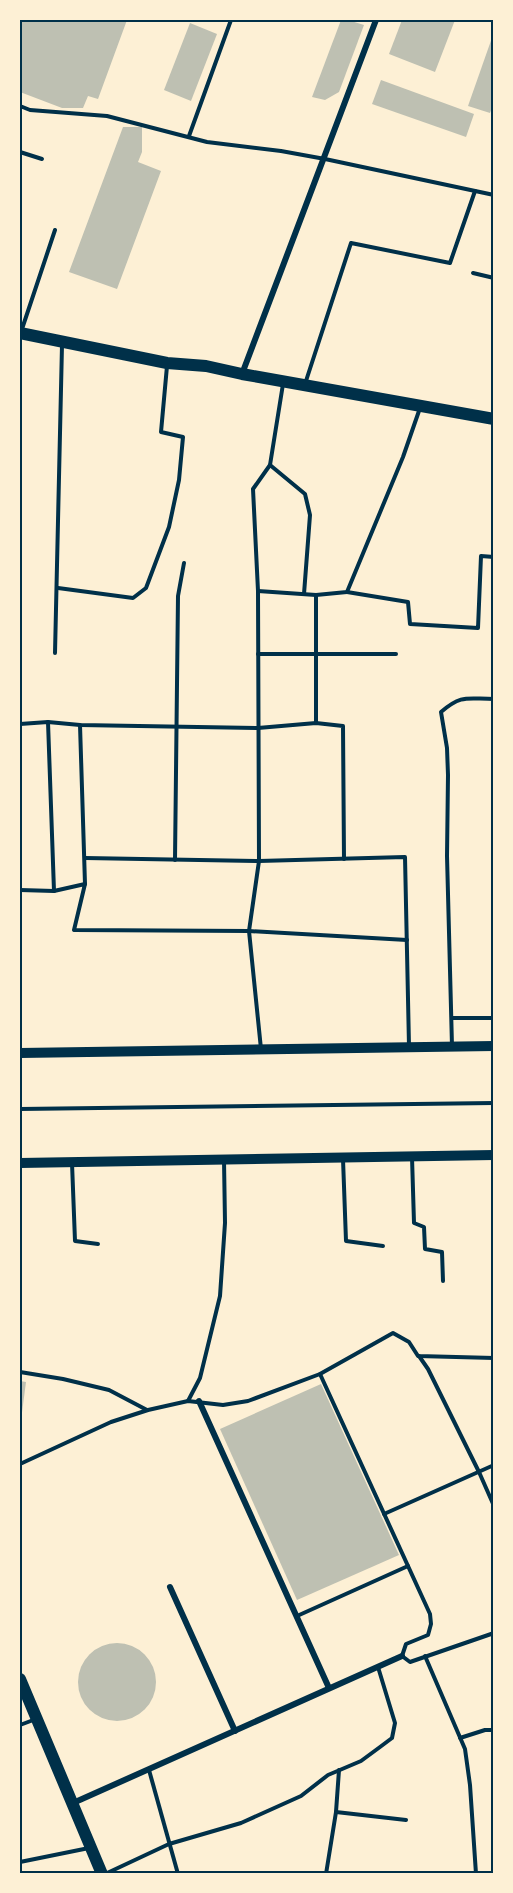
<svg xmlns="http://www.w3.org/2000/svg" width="513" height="1893" viewBox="0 0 513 1893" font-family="'DM Sans',sans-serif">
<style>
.building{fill:#bec0b2}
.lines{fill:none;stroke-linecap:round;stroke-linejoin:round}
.service{stroke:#003049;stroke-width:4}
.minor{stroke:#003049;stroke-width:6}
.tertiary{stroke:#003049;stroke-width:10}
.secondary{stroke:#003049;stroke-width:12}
.neatline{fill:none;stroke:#003049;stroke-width:2}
</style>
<rect width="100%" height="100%" fill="#fdf0d5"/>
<g class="building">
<polygon points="20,20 127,20 98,99 88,96 83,108 62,108 20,92"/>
<polygon points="341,20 348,20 364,25 339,92 325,100 312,97"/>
<polygon points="402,20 455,20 435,72 389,54"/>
<polygon points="190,23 217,34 191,101 164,90"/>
<polygon points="494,32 494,102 490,113 468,106"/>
<polygon points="381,80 474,114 466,137 372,104"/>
<polygon points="123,127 142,127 142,152 138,162 161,171 117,289 69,272"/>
<polygon points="20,1381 26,1382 21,1420 20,1420"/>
<polygon points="321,1384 399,1555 297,1600 220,1429"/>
<circle cx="117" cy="1682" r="39"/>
</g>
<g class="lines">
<g class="service">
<polyline points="20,106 30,110 107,116 207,142 281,151 325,159 494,195"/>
<polyline points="189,136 231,20"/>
<polyline points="20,152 42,159"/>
<polyline points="473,273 494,278"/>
<polyline points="21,332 55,230"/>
<polyline points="305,384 351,243 450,263 475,191"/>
<polyline points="270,465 305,494 310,515 304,594"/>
<polyline points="58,588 133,598 146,588 169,527 179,480 183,437 161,432 167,366"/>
<polyline points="258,591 316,595 347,592 403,457 420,408"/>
<polyline points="347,592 408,602 410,624 478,628 481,556 494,557"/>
<polyline points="316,595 316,723"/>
<polyline points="55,653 62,345"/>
<polyline points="258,654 396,654"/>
<polyline points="48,722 54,891"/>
<polyline points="20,724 48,722 80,725 258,728 316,723 343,726 344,859"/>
<polyline points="80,725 85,884"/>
<polyline points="85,858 259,861 405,857 409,1046"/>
<polyline points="175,860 178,596 184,563"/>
<polyline points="20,890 54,891 85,884 74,930 249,931 407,940"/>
<polyline points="452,1018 494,1018"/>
<path d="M452,1046L447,856L448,775L447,748L441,712C462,694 467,699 494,699"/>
<polyline points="261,1049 249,931 259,861 258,591 253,489 270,465 283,384"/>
<polyline points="20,1109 494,1103"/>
<polyline points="412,1157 414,1223 424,1227 425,1249 442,1252 443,1281"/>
<polyline points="343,1159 346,1241 383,1246"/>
<polyline points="72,1163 75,1241 98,1244"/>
<polyline points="419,1356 428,1369 479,1472 494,1506"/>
<polyline points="20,1372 63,1379 109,1390 147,1410"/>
<polyline points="320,1374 430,1614 431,1624 428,1635 406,1644 402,1656 410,1662 494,1633"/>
<polyline points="188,1401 200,1378 220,1296 225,1223 224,1160"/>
<polyline points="20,1464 111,1422 148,1410 188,1401 223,1405 248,1401 320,1374 393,1333 409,1342 418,1356 494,1358"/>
<polyline points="384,1514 494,1465"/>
<polyline points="297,1616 408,1566"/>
<polyline points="425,1656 465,1749 470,1785 476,1874"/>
<polyline points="20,1725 36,1719"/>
<polyline points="460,1738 485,1730 494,1730"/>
<polyline points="149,1770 178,1874"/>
<polyline points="339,1770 336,1812 406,1820"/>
<polyline points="20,1862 89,1848"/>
<polyline points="105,1874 169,1844 241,1823 301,1796 328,1775 361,1761 380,1747 392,1738 395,1723 378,1667"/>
<polyline points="326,1874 336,1812"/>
</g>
<g class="minor">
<polyline points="242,374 376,20"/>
<polyline points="199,1401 329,1688"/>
<polyline points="170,1587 235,1731"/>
<polyline points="73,1803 402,1656"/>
</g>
<g class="tertiary">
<polyline points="20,1053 494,1046"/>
<polyline points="20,1163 494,1155"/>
</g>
<g class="secondary">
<polyline points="20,333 167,363 206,366 242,374 494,419"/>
<polyline points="20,1679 102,1874"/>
</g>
</g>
<rect width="513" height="1893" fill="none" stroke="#fdf0d5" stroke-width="42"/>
<rect x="21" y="21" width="471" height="1851" class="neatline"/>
</svg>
